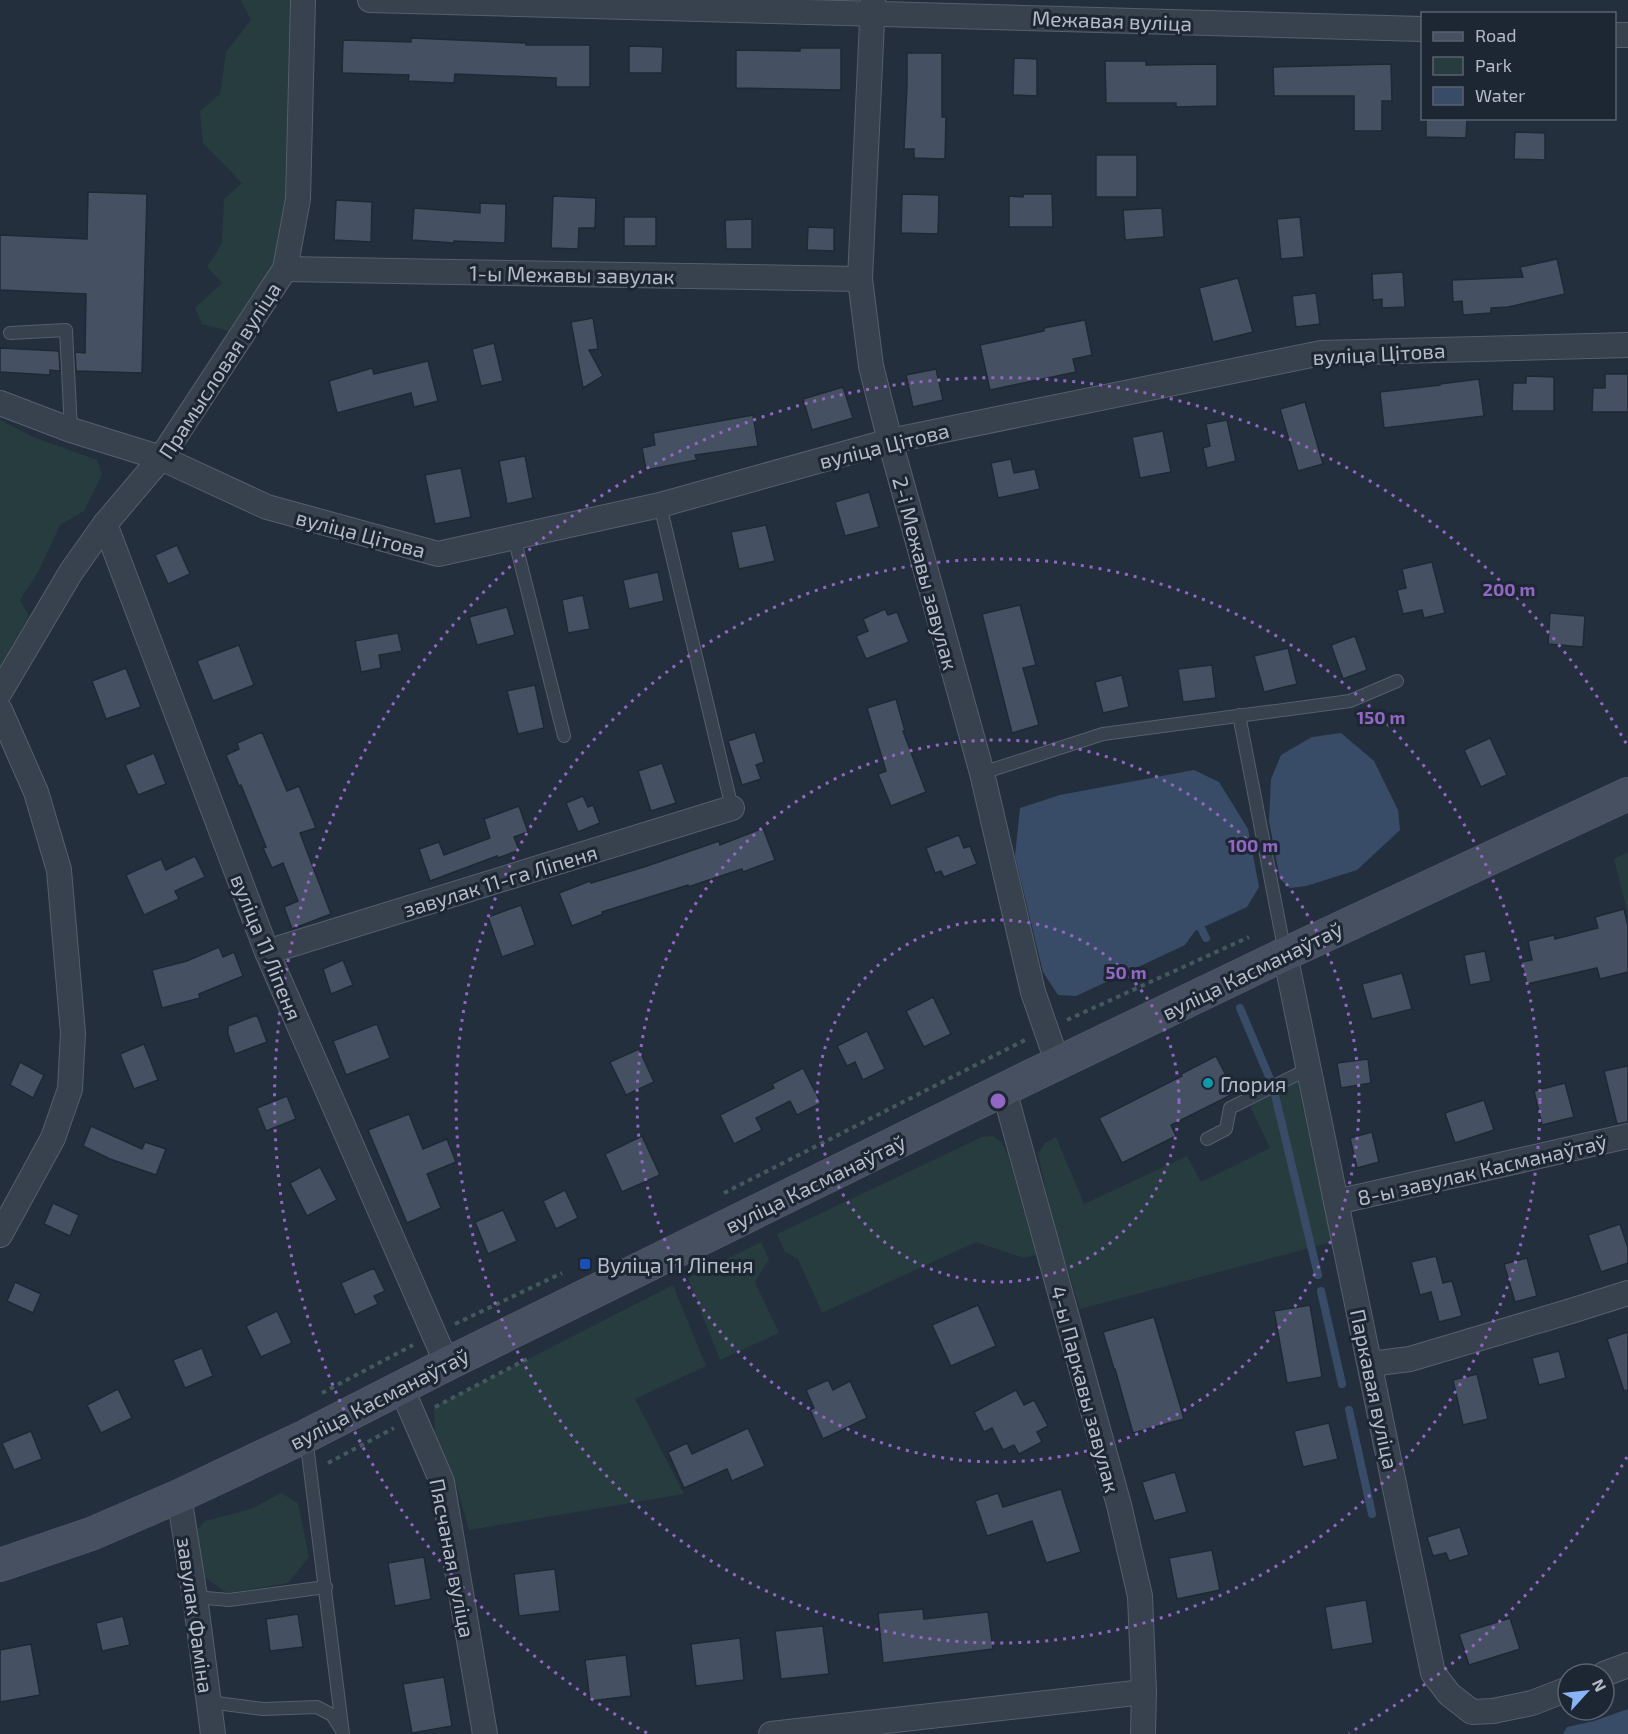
<svg xmlns="http://www.w3.org/2000/svg" width="1628" height="1734" viewBox="0 0 1628 1734" font-family="'Exo 2',sans-serif">
<style>
.green{fill:#263c3f}
.water{fill:#394c67}
.lines{fill:none;stroke-linecap:round;stroke-linejoin:round}
.stream{stroke:#394c67;stroke-width:8}
.building{fill:#455162;stroke:#1f2835;stroke-width:1.5}
.service-casing{stroke:#565f6c;stroke-width:14}
.minor-casing{stroke:#565f6c;stroke-width:26}
.secondary-casing{stroke:#565f6c;stroke-width:34}
.path{stroke:#44595c;stroke-width:4;stroke-dasharray:4.5 4.5;stroke-linecap:butt}
.service{stroke:#38414e;stroke-width:12}
.minor{stroke:#38414e;stroke-width:24}
.secondary{stroke:#465061;stroke-width:33}
.ring{fill:none;stroke:#9266c3;stroke-width:3;stroke-dasharray:3 6}
.culture-dot{fill:#0f9aa8;stroke:#1d2633;stroke-width:2}
.transit-dot{fill:#1a4fb4;stroke:#1d2633;stroke-width:2}
.labels{text-anchor:middle;dominant-baseline:central;stroke-width:6;stroke-linejoin:round;paint-order:stroke}
.street-label{font-size:21px;fill:#b4bcc9;stroke:#1d2633}
.poi-label{font-size:21px;fill:#b4bcc9;stroke:#1d2633;text-anchor:start}
.centre{fill:#9266c3;stroke:#1d2633;stroke-width:3}
.ring-label{font-size:18px;text-anchor:middle;font-weight:bold;fill:#9266c3;stroke:#1d2633;stroke-width:6;stroke-linejoin:round;paint-order:stroke}
</style>
<rect width="100%" height="100%" fill="#242f3e"/>
<g class="green">
<polygon points="241,0 290,0 285,198 273,267 229,331 202,324 195,308 222,283 207,267 222,243 224,199 242,183 203,143 200,111 220,94 226,52 251,20"/>
<polygon points="0,420 33,437 97,460 102,474 84,511 60,525 38,572 20,600 29,616 0,666"/>
<polygon points="1628,852 1628,914 1614,859"/>
<polygon points="1297,1082 1332,1242 1080,1309 1053,1223 1038,1154 1045,1143 1056,1137 1084,1204 1187,1156 1201,1182 1270,1148 1250,1106"/>
<polygon points="993,1136 1002,1143 1008,1155 1036,1255 1024,1258 976,1242 822,1313 798,1259 785,1252 777,1234 982,1137"/>
<polygon points="761,1242 769,1259 755,1282 779,1333 720,1360 688,1278"/>
<polygon points="673,1285 706,1366 635,1399 684,1494 469,1530 456,1484 435,1438 434,1407"/>
<polygon points="281,1493 298,1503 309,1557 288,1583 227,1593 201,1575 196,1531 205,1521 251,1509"/>
</g>
<g class="water">
<polygon points="1341,733 1374,761 1398,810 1400,830 1357,870 1306,886 1290,888 1280,879 1269,821 1271,779 1281,755 1312,737"/>
<polygon points="1194,770 1219,782 1248,829 1259,887 1247,907 1195,931 1185,945 1076,996 1058,995 1043,972 1015,856 1020,808 1060,795"/>
<polygon points="1628,1709 1628,1734 1563,1734 1567,1727 1594,1721"/>
</g>
<g class="lines">
<g class="stream">
<polyline points="1201,928 1206,938"/>
<polyline points="1240,1008 1270,1079"/>
<polyline points="1275,1095 1318,1275"/>
<polyline points="1321,1291 1342,1384"/>
<polyline points="1349,1410 1372,1514"/>
</g>
</g>
<g class="building">
<polygon points="411,38 526,43 526,45 590,45 590,87 556,87 556,78 455,74 454,83 408,81 409,75 342,73 343,40 411,42"/>
<polygon points="629,46 663,47 662,73 629,73"/>
<polygon points="800,48 841,48 841,90 736,88 736,50 800,51"/>
<polygon points="907,53 942,53 942,117 946,117 945,159 914,158 914,149 904,149 907,85"/>
<polygon points="1014,58 1037,59 1037,96 1013,95"/>
<polygon points="1105,61 1146,61 1146,65 1217,64 1217,106 1176,107 1176,103 1106,103"/>
<polygon points="1391,64 1392,101 1382,101 1382,131 1354,131 1354,96 1274,96 1273,67"/>
<polygon points="1426,118 1467,118 1466,138 1426,137"/>
<polygon points="1515,132 1545,133 1545,160 1514,159"/>
<rect x="1096" y="155" width="41" height="42"/>
<polygon points="88,192 147,194 142,373 76,371 75,352 85,353 86,294 0,290 0,235 87,239"/>
<polygon points="902,194 939,195 938,234 901,233"/>
<polygon points="1023,194 1052,194 1053,227 1009,227 1009,196 1023,197"/>
<polygon points="553,196 596,198 595,228 579,228 578,249 551,248"/>
<polygon points="336,200 372,202 371,242 334,240"/>
<polygon points="480,203 506,204 505,243 454,241 454,243 412,240 414,208 480,213"/>
<polygon points="1162,208 1164,237 1125,240 1123,210"/>
<rect x="624" y="217" width="32" height="29"/>
<polygon points="1300,217 1304,257 1281,259 1277,219"/>
<polygon points="752,219 752,249 726,249 725,220"/>
<polygon points="808,227 834,228 834,251 807,250"/>
<polygon points="1557,259 1565,294 1508,307 1491,308 1491,313 1463,315 1462,301 1453,302 1452,280 1523,277 1520,267"/>
<polygon points="1403,272 1405,307 1382,308 1382,299 1373,300 1372,274"/>
<polygon points="1238,278 1253,332 1213,342 1199,288"/>
<polygon points="1316,293 1320,324 1296,327 1292,296"/>
<polygon points="593,318 598,349 589,350 603,376 583,388 571,322"/>
<polygon points="1085,320 1092,355 1073,359 1076,372 990,390 980,345 1044,331 1044,328"/>
<polygon points="494,343 503,381 481,386 472,349"/>
<polygon points="0,348 59,351 60,371 50,370 50,375 0,372"/>
<polygon points="428,361 438,401 414,407 411,393 337,413 329,381 372,368 374,374"/>
<polygon points="936,369 943,400 913,407 906,375"/>
<polygon points="1605,374 1628,374 1628,412 1592,412 1593,388 1605,388"/>
<polygon points="1526,376 1554,377 1554,411 1512,411 1513,383 1526,383"/>
<polygon points="1479,379 1484,416 1384,428 1380,392 1440,385 1440,384"/>
<polygon points="843,387 853,418 812,430 803,399"/>
<polygon points="1305,402 1323,464 1298,471 1280,409"/>
<polygon points="753,415 758,446 695,455 697,460 646,470 642,448 655,445 653,433"/>
<polygon points="1227,420 1236,461 1207,468 1203,448 1210,446 1206,424"/>
<polygon points="1163,431 1171,472 1140,478 1132,437"/>
<polygon points="525,456 533,498 507,504 499,461"/>
<polygon points="1011,459 1014,473 1035,469 1040,489 998,498 991,463"/>
<polygon points="461,468 471,517 435,524 425,475"/>
<polygon points="869,492 879,527 845,536 835,502"/>
<polygon points="766,525 775,561 739,569 731,532"/>
<polygon points="177,545 190,574 168,584 155,555"/>
<polygon points="1432,562 1445,613 1424,618 1422,610 1403,614 1397,590 1406,588 1402,569"/>
<polygon points="658,572 664,601 629,609 623,580"/>
<polygon points="583,595 590,629 568,633 562,600"/>
<polygon points="1020,605 1036,665 1023,668 1039,725 1012,733 982,614"/>
<polygon points="507,607 515,635 477,645 469,617"/>
<polygon points="885,609 888,615 897,612 909,642 866,659 856,636 868,631 863,619"/>
<polygon points="1550,613 1585,616 1583,647 1548,644"/>
<polygon points="398,633 402,651 379,655 381,668 361,672 355,641"/>
<polygon points="1355,636 1367,670 1343,679 1331,645"/>
<polygon points="239,645 254,685 213,701 197,661"/>
<polygon points="1288,648 1297,684 1264,692 1254,656"/>
<polygon points="1212,665 1216,698 1183,702 1178,669"/>
<polygon points="126,668 141,707 106,719 92,681"/>
<polygon points="1122,675 1129,707 1103,713 1095,682"/>
<polygon points="535,685 544,728 518,734 507,691"/>
<polygon points="896,699 905,731 903,731 926,792 891,806 878,774 886,771 867,708"/>
<polygon points="262,732 287,791 299,786 316,828 300,833 331,914 292,929 284,907 298,901 283,863 272,868 263,848 266,847 241,785 239,786 226,755 239,749 237,743"/>
<polygon points="755,732 764,762 756,765 761,779 742,785 728,741"/>
<polygon points="1490,738 1507,775 1481,787 1464,750"/>
<polygon points="154,753 166,784 138,795 125,765"/>
<polygon points="662,763 676,803 651,811 638,771"/>
<polygon points="583,796 588,807 593,805 600,823 578,832 566,803"/>
<polygon points="519,806 528,832 514,837 519,850 498,858 497,856 430,881 419,849 439,842 444,855 490,838 484,819"/>
<polygon points="763,828 775,860 743,872 742,869 688,887 688,885 602,912 603,914 572,926 559,893 590,881 591,883 647,866 719,841 720,845"/>
<polygon points="959,835 964,848 970,846 977,864 944,877 941,871 935,873 926,848"/>
<polygon points="195,856 205,877 175,891 179,899 144,915 126,875 161,859 166,870"/>
<polygon points="521,905 535,945 502,957 488,917"/>
<polygon points="1624,909 1628,926 1628,972 1600,979 1597,968 1527,984 1521,962 1532,960 1528,941 1554,935 1555,939 1598,928 1595,917"/>
<polygon points="219,947 223,957 234,952 243,976 199,994 200,998 162,1008 152,970 187,961"/>
<polygon points="1485,951 1491,981 1470,985 1464,955"/>
<polygon points="343,960 353,985 331,994 323,969"/>
<polygon points="1402,973 1412,1009 1372,1019 1362,984"/>
<polygon points="933,997 951,1034 924,1047 906,1011"/>
<polygon points="257,1015 267,1042 235,1054 228,1034 228,1026"/>
<polygon points="377,1024 390,1058 346,1075 333,1041"/>
<polygon points="867,1031 885,1069 863,1080 855,1062 847,1066 837,1046"/>
<polygon points="144,1044 158,1080 134,1089 120,1054"/>
<polygon points="639,1049 654,1082 626,1095 610,1062"/>
<polygon points="1216,1056 1235,1093 1171,1125 1176,1136 1122,1163 1099,1118 1182,1076 1181,1074"/>
<polygon points="1368,1059 1371,1083 1341,1088 1337,1063"/>
<polygon points="20,1062 44,1075 33,1098 10,1085"/>
<polygon points="1628,1066 1628,1122 1617,1124 1604,1071"/>
<polygon points="803,1068 821,1103 797,1115 790,1101 756,1118 762,1130 734,1144 720,1115 774,1088 772,1084"/>
<polygon points="1565,1083 1574,1117 1542,1125 1534,1091"/>
<polygon points="287,1096 296,1119 266,1131 257,1108"/>
<polygon points="1484,1100 1494,1130 1455,1143 1445,1113"/>
<polygon points="409,1114 423,1149 447,1139 456,1162 427,1174 441,1208 407,1223 368,1130"/>
<polygon points="91,1126 142,1149 145,1142 166,1149 156,1175 110,1159 83,1146"/>
<polygon points="1372,1132 1379,1162 1357,1168 1350,1138"/>
<polygon points="642,1136 660,1175 622,1192 605,1154"/>
<polygon points="320,1167 337,1200 307,1216 290,1183"/>
<polygon points="565,1190 578,1218 556,1229 543,1201"/>
<polygon points="53,1203 79,1215 70,1236 44,1224"/>
<polygon points="503,1210 517,1241 488,1254 475,1222"/>
<polygon points="1620,1224 1628,1248 1628,1263 1601,1272 1588,1235"/>
<polygon points="1436,1256 1443,1283 1452,1281 1462,1316 1439,1322 1431,1292 1420,1295 1411,1262"/>
<polygon points="1527,1258 1537,1296 1515,1302 1504,1264"/>
<polygon points="374,1268 385,1291 374,1296 378,1304 355,1315 341,1283"/>
<polygon points="15,1282 41,1294 33,1313 7,1301"/>
<polygon points="978,1305 996,1346 951,1366 932,1325"/>
<polygon points="1310,1305 1322,1377 1287,1383 1274,1311"/>
<polygon points="277,1311 292,1343 261,1357 246,1326"/>
<polygon points="1154,1317 1184,1419 1133,1433 1115,1369 1114,1369 1103,1332"/>
<polygon points="1628,1332 1628,1390 1624,1391 1607,1339"/>
<polygon points="202,1348 213,1376 185,1388 173,1360"/>
<polygon points="1559,1351 1566,1378 1539,1385 1532,1358"/>
<polygon points="1477,1374 1488,1419 1463,1425 1453,1380"/>
<polygon points="828,1380 833,1390 850,1381 867,1418 823,1439 810,1410 814,1408 806,1390"/>
<polygon points="118,1389 132,1418 101,1433 87,1405"/>
<polygon points="1016,1390 1024,1405 1034,1400 1048,1426 1037,1432 1042,1442 1019,1454 1014,1445 1003,1450 992,1428 984,1432 974,1412"/>
<polygon points="1329,1423 1338,1459 1303,1467 1294,1431"/>
<polygon points="748,1428 765,1466 732,1481 727,1469 684,1488 668,1452 687,1443 692,1454"/>
<polygon points="31,1431 42,1459 14,1470 2,1443"/>
<polygon points="1175,1472 1187,1512 1154,1521 1142,1482"/>
<polygon points="1061,1489 1081,1552 1046,1563 1032,1521 987,1536 975,1501 998,1493 1003,1507"/>
<polygon points="1460,1527 1469,1555 1449,1561 1446,1553 1433,1556 1427,1537"/>
<polygon points="1212,1550 1220,1590 1177,1599 1169,1558"/>
<polygon points="424,1557 431,1599 395,1606 388,1563"/>
<polygon points="555,1569 560,1611 519,1616 514,1574"/>
<polygon points="1366,1600 1373,1643 1332,1650 1325,1607"/>
<polygon points="923,1609 924,1619 988,1612 993,1649 883,1663 878,1613"/>
<polygon points="298,1614 303,1647 270,1651 266,1619"/>
<polygon points="123,1616 130,1645 102,1651 96,1623"/>
<polygon points="1510,1618 1520,1649 1469,1665 1459,1634"/>
<polygon points="823,1626 829,1674 781,1679 775,1631"/>
<polygon points="740,1638 744,1680 696,1686 691,1644"/>
<polygon points="31,1644 40,1695 0,1702 0,1650"/>
<polygon points="626,1655 631,1696 590,1701 585,1660"/>
<polygon points="444,1677 452,1726 412,1733 403,1684"/>
</g>
<g class="lines">
<g class="service-casing">
<g id="service">
<polyline points="10,333 66,330 71,430"/>
<polyline points="660,505 732,808"/>
<polyline points="514,537 564,736"/>
<polyline points="1239,715 1285,953"/>
<polyline points="982,773 1103,734 1350,701 1397,681"/>
<polyline points="1207,1139 1226,1129 1230,1108 1308,1069"/>
<polyline points="306,1437 343,1734"/>
<polyline points="195,1597 229,1600 326,1587"/>
<polyline points="209,1702 263,1709 317,1707 332,1715 341,1729"/>
</g>
</g>
<g class="minor-casing">
<g id="minor">
<polyline points="370,0 1422,29"/>
<polyline points="873,0 860,279 871,366 890,441 982,773 1033,992 1058,1064"/>
<polyline points="1614,35 1628,35"/>
<polyline points="285,269 860,279"/>
<polyline points="0,403 71,430 161,458 267,507 438,554 660,505 890,441 1321,353 1628,345"/>
<polyline points="105,524 267,952 447,1364"/>
<polyline points="0,692 71,572 105,524 161,458 285,269 298,199 303,0"/>
<polyline points="0,710 36,792 59,870 73,1033 70,1089 53,1138 0,1235"/>
<polyline points="267,952 732,808"/>
<polyline points="1285,954 1433,1673 1449,1694 1472,1712 1493,1711 1532,1703 1568,1689"/>
<polyline points="1004,1090 1119,1505 1140,1596 1144,1692 1143,1734"/>
<polyline points="1336,1202 1628,1136"/>
<polyline points="1370,1364 1410,1359 1571,1311 1628,1293"/>
<polyline points="401,1387 442,1482 485,1734"/>
<polyline points="179,1496 195,1597 213,1734"/>
<polyline points="1604,1674 1628,1665"/>
<polyline points="771,1734 1144,1692"/>
</g>
</g>
<g class="secondary-casing">
<polyline id="secondary" points="0,1565 91,1534 179,1496 306,1436 447,1364 1029,1077 1285,954 1628,794"/>
</g>
<g class="path">
<polyline points="1067,1020 1249,937"/>
<polyline points="724,1193 1025,1040"/>
<polyline points="455,1324 562,1273"/>
<polyline points="322,1393 413,1345"/>
<polyline points="435,1407 527,1359"/>
<polyline points="328,1463 394,1428"/>
</g>
<use href="#service" class="service"/>
<use href="#minor" class="minor"/>
<use href="#secondary" class="secondary"/>
</g>
<g class="ring">
<circle cx="998" cy="1101" r="181"/>
<circle cx="998" cy="1101" r="361"/>
<circle cx="998" cy="1101" r="542"/>
<path d="M1627 1457A723 723 0 0 1 1349 1733M647 1733A723 723 0 1 1 1627 745"/>
</g>
<circle class="culture-dot" cx="1208" cy="1083" r="6"/>
<rect class="transit-dot" x="579" y="1258" width="12" height="12" rx="3"/>
<g class="labels">
<g class="street-label">
<text transform="translate(1112 20) rotate(2)">Межавая вуліца</text>
<text transform="translate(572 274) rotate(1)">1-ы Межавы завулак</text>
<text transform="translate(1379 353) rotate(-3)">вуліца Цітова</text>
<text transform="translate(219 370) rotate(-57)">Прамысловая вуліца</text>
<text transform="translate(884 445) rotate(-14)">вуліца Цітова</text>
<text transform="translate(361 533) rotate(15)">вуліца Цітова</text>
<text transform="translate(926 573) rotate(75)">2-і Межавы завулак</text>
<text transform="translate(500 880) rotate(-17)">завулак 11-га Ліпеня</text>
<text transform="translate(267 947) rotate(68)">вуліца 11 Ліпеня</text>
<text transform="translate(1252 970) rotate(-26)">вуліца Касманаўтаў</text>
<text transform="translate(1482 1169) rotate(-13)">8-ы завулак Касманаўтаў</text>
<text transform="translate(815 1183) rotate(-26)">вуліца Касманаўтаў</text>
<text transform="translate(1086 1389) rotate(75)">4-ы Паркавы завулак</text>
<text transform="translate(1375 1389) rotate(78)">Паркавая вуліца</text>
<text transform="translate(379 1398) rotate(-27)">вуліца Касманаўтаў</text>
<text transform="translate(453 1558) rotate(79)">Пясчаная вуліца</text>
<text transform="translate(196 1615) rotate(82)">завулак Фаміна</text>
</g>
<g class="poi-label">
<text x="1220" y="1083">Глория</text>
<text x="597" y="1264">Вуліца 11 Ліпеня</text>
</g>
</g>
<circle cx="998" cy="1101" r="9" class="centre"/>
<g class="ring-label">
<text x="1509" y="596">200 m</text>
<text x="1381" y="724">150 m</text>
<text x="1253" y="852">100 m</text>
<text x="1126" y="979">50 m</text>
</g>
<rect x="1421" y="12" width="195" height="108" fill="#1d2633" stroke="#59626f" stroke-width="1.5"/>
<rect x="1433" y="32" width="30" height="9" fill="#465061" stroke="#59626f" stroke-width="1.5"/>
<text x="1475" y="42" font-size="18" fill="#b4bcc9">Road</text>
<rect x="1433" y="57" width="30" height="18" fill="#263c3f" stroke="#59626f" stroke-width="1.5"/>
<text x="1475" y="72" font-size="18" fill="#b4bcc9">Park</text>
<rect x="1433" y="87" width="30" height="18" fill="#394c67" stroke="#59626f" stroke-width="1.5"/>
<text x="1475" y="102" font-size="18" fill="#b4bcc9">Water</text>
<g transform="translate(1586 1692) rotate(63)"><circle r="28" fill="#1d2633" stroke="#59626f" stroke-width="1.5"/>
<path d="M0-4.5L10 22L0 15L-10 22Z" fill="#8ab4f8"/>
<text y="-9" font-size="16" font-weight="bold" text-anchor="middle" fill="#b4bcc9">N</text>
</g>
</svg>
